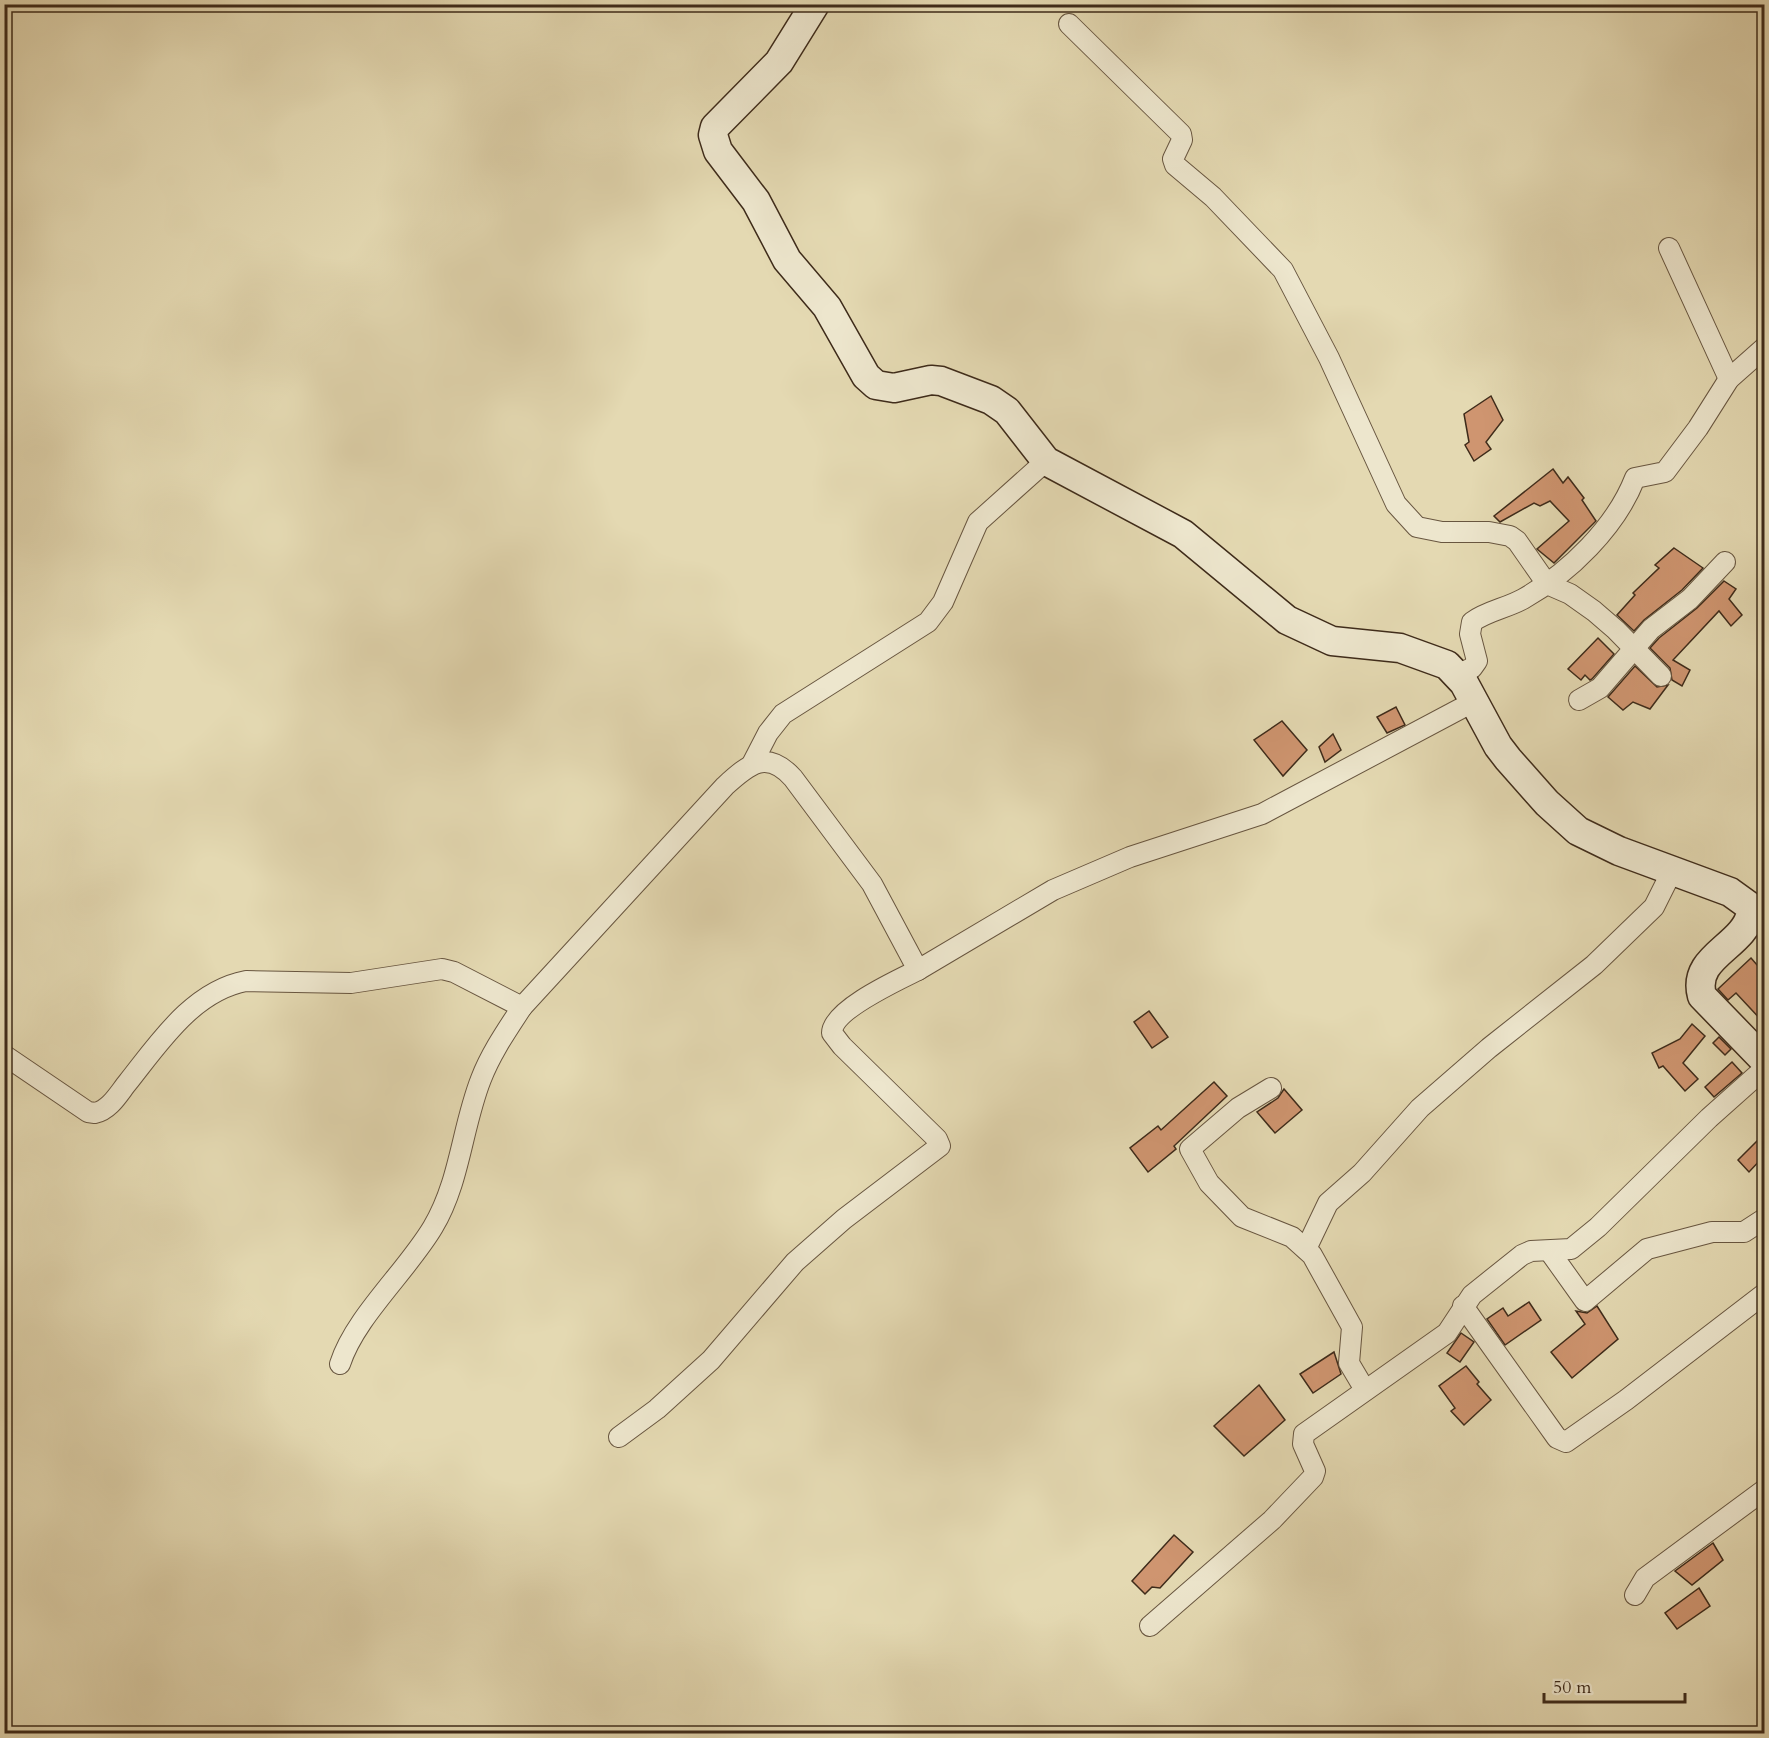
<svg xmlns="http://www.w3.org/2000/svg" width="1769" height="1738" viewBox="0 0 1769 1738" font-family="Cardo,serif">
<style>
.building{fill:#cf9570;stroke:#3e2b1a;stroke-width:1.5}
.lines{fill:none;stroke-linecap:round;stroke-linejoin:round}
.street-casing{stroke:#685640;stroke-width:22}
.secondary-casing{stroke:#3e2b1a;stroke-width:31}
.street{stroke:#ede6cd;stroke-width:20}
.secondary{stroke:#ede6cd;stroke-width:28}
</style>
<rect width="100%" height="100%" fill="#e4d9b2"/>
<filter id="stains"><feTurbulence type="fractalNoise" baseFrequency=".00333" numOctaves="4"/><feColorMatrix values="0 0 0 0 .2 0 0 0 0 .09 0 0 0 0 .02 0 0 0 .5 -.17"/></filter>
<radialGradient id="worn" r=".72"><stop offset=".6" stop-color="#630" stop-opacity="0"/><stop offset="1" stop-color="#630" stop-opacity=".3"/></radialGradient>
<g class="building">
<polygon points="1491,396 1503,420 1486,442 1491,449 1474,461 1465,445 1469,442 1464,414"/>
<polygon points="1553,469 1563,483 1568,477 1584,498 1582,500 1596,521 1554,563 1537,549 1569,521 1550,501 1540,506 1534,503 1500,522 1494,516"/>
<polygon points="1674,548 1703,568 1682,590 1644,620 1634,631 1617,615 1635,595 1633,593 1659,568 1655,565"/>
<polygon points="1724,581 1736,589 1729,599 1742,615 1731,626 1719,611 1673,660 1690,670 1682,686 1672,680 1670,668 1650,648 1659,638 1697,608"/>
<polygon points="1598,638 1614,654 1592,679 1590,680 1585,675 1581,680 1568,669"/>
<polygon points="1635,666 1657,687 1668,685 1650,709 1633,702 1623,710 1608,697"/>
<polygon points="1396,707 1405,725 1387,733 1377,717"/>
<polygon points="1282,721 1307,750 1283,776 1254,740"/>
<polygon points="1333,734 1341,750 1325,762 1319,747"/>
<polygon points="1751,958 1764,973 1764,1023 1736,993 1728,1000 1718,989"/>
<polygon points="1149,1011 1168,1037 1152,1048 1134,1022"/>
<polygon points="1692,1024 1705,1036 1683,1063 1698,1079 1685,1091 1663,1066 1659,1068 1652,1053 1680,1039"/>
<polygon points="1719,1037 1731,1049 1725,1055 1713,1043"/>
<polygon points="1732,1062 1742,1073 1714,1097 1705,1087"/>
<polygon points="1214,1082 1227,1096 1174,1146 1176,1149 1148,1172 1130,1148 1158,1126 1161,1130"/>
<polygon points="1284,1089 1302,1110 1275,1133 1257,1112 1278,1098"/>
<polygon points="1764,1134 1764,1156 1749,1172 1738,1160"/>
<polygon points="1529,1302 1541,1320 1505,1345 1487,1319 1503,1308 1508,1316"/>
<polygon points="1597,1306 1618,1339 1572,1378 1551,1352 1585,1324 1576,1311 1587,1313"/>
<polygon points="1461,1333 1474,1342 1460,1362 1447,1353"/>
<polygon points="1334,1352 1341,1374 1313,1393 1300,1374"/>
<polygon points="1466,1366 1479,1382 1477,1384 1491,1400 1464,1425 1451,1411 1455,1408 1439,1386"/>
<polygon points="1259,1385 1285,1420 1244,1456 1214,1426"/>
<polygon points="1174,1535 1193,1552 1160,1588 1152,1587 1145,1594 1132,1581"/>
<polygon points="1713,1543 1723,1560 1692,1585 1675,1571"/>
<polygon points="1699,1588 1710,1606 1677,1629 1665,1613"/>
</g>
<g class="lines">
<g class="street-casing">
<g id="street">
<polyline points="1069,24 1181,134 1182,140 1173,159 1175,165 1213,197 1283,270 1329,358 1396,504 1417,527 1442,532 1489,532 1510,536 1517,541 1547,584 1570,594 1594,611 1616,630 1661,676"/>
<polyline points="1669,248 1729,379"/>
<path d="M1458,674L1472,668L1477,661L1470,634L1472,622C1487,611 1507,608 1523,599C1569,573 1616,527 1635,478L1665,472L1698,428L1729,379L1764,348"/>
<polyline points="1579,700 1600,688 1651,629 1690,599 1725,562"/>
<polyline points="752,764 768,733 783,714 928,622 943,602 978,522 1046,461"/>
<path d="M4,1055L88,1112L95,1113C110,1110 119,1093 128,1082C159,1043 193,991 246,981L351,983L442,969L454,972L522,1007L725,786C749,764 767,749 793,778L872,884L918,970L1053,890L1130,857L1262,814L1473,702"/>
<polyline points="1271,1088 1238,1108 1190,1149 1209,1183 1242,1217 1292,1237 1312,1255 1352,1327 1349,1363 1365,1390"/>
<polyline points="1306,1249 1328,1203 1362,1173 1420,1108 1489,1048 1594,965 1654,907 1672,871"/>
<polyline points="1550,1252 1585,1301 1647,1249 1712,1232 1744,1232 1764,1219"/>
<polyline points="1463,1306 1557,1438 1566,1442 1626,1400 1764,1294"/>
<path d="M340,1364C355,1317 407,1271 433,1227C460,1182 462,1127 481,1079C491,1053 507,1030 522,1007"/>
<path d="M619,1437L657,1409L711,1360L795,1262L844,1219L940,1146L937,1139L842,1046L832,1033C832,1010 898,980 918,970"/>
<polyline points="1635,1595 1645,1578 1764,1490"/>
<polyline points="1150,1626 1272,1520 1313,1477 1315,1471 1303,1444 1304,1434 1447,1333 1472,1295 1522,1255 1531,1251 1571,1249 1598,1227 1709,1118 1764,1069"/>
</g>
</g>
<g class="secondary-casing">
<path id="secondary" d="M815,4L779,62L715,127L713,135L718,151L756,201L787,260L827,307L866,376L876,385L894,388L931,380L941,381L991,400L1007,411L1046,461L1183,534L1287,620L1332,641L1400,648L1447,665L1464,683L1498,746L1508,759L1547,803L1578,831L1619,851L1730,892L1748,905L1751,913C1744,947 1691,956 1702,996L1764,1060"/>
</g>
<use href="#street" class="street"/>
<use href="#secondary" class="secondary"/>
</g>
<rect width="1769" height="1738" fill="none" stroke="#e4d9b2" stroke-width="24"/>
<rect x="6" y="6" width="1757" height="1726" fill="none" stroke="#3e2b1a" stroke-width="3"/>
<rect x="12" y="12" width="1745" height="1714" fill="none" stroke="#3e2b1a" stroke-width="1.5"/>
<path d="M1544 1693v9h141v-9" fill="none" stroke="#3e2b1a" stroke-width="3"/>
<text x="1553" y="1693" font-size="18" fill="#3e2b1a" stroke="#ede6cd" stroke-width="4.5" paint-order="stroke">50 m</text>
<rect width="100%" height="100%" filter="url(#stains)"/>
<rect width="100%" height="100%" fill="url(#worn)"/>
</svg>
